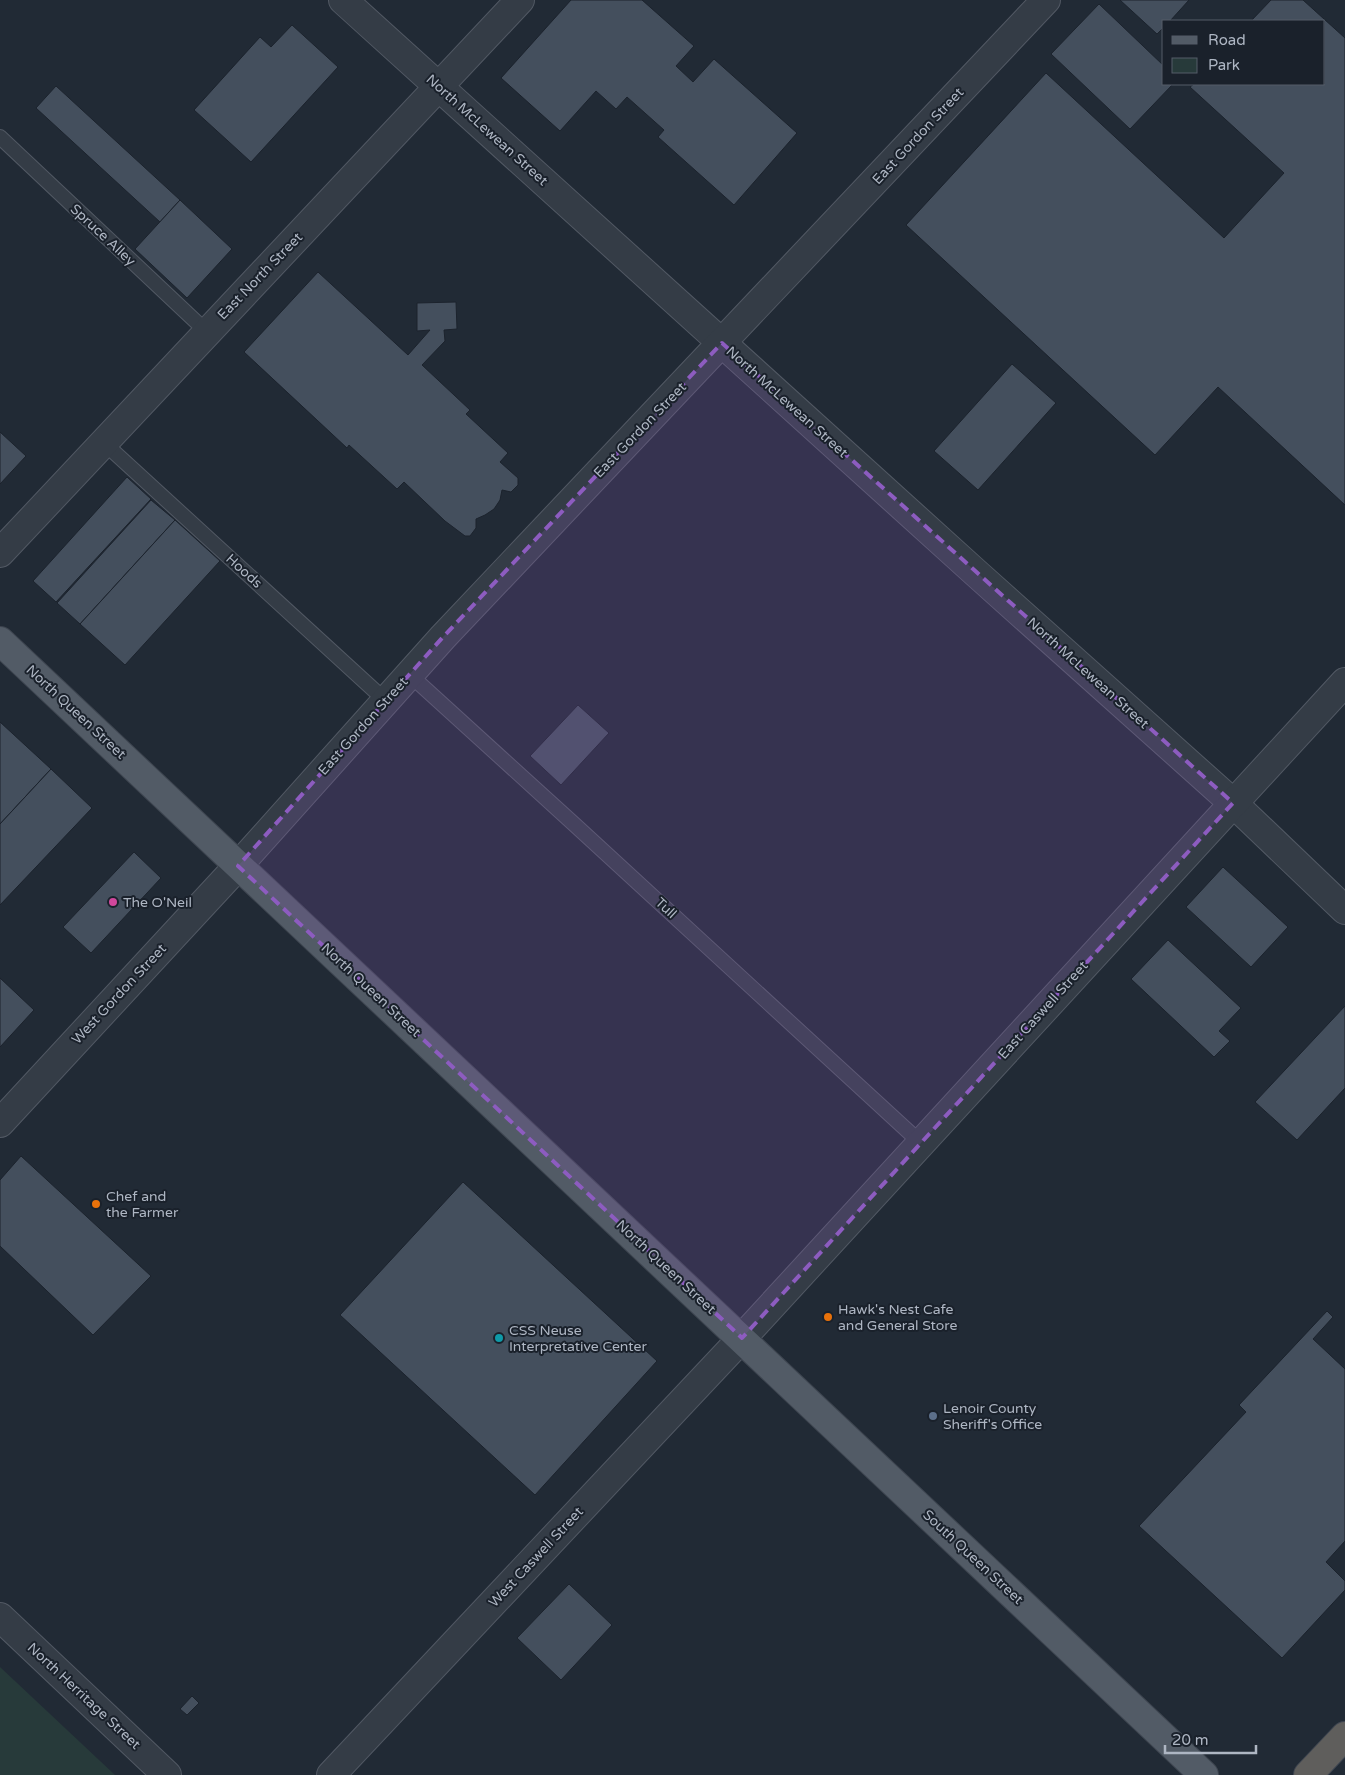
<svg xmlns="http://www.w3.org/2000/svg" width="1345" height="1775" viewBox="0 0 1345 1775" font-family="'Varela Round',sans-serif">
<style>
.green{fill:#273a3a}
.building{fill:#444f5d;stroke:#1c232d}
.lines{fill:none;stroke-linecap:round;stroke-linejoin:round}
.service-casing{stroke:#525964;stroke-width:16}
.minor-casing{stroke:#525964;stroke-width:30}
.tertiary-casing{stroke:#525964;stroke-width:30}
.primary-casing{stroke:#3e4550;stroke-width:30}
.trunk-casing{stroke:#3f4651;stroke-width:30}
.service{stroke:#343c46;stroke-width:14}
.minor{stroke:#343c46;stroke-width:28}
.tertiary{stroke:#343c46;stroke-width:28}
.primary{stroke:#525b66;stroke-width:28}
.trunk{stroke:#5f5e5c;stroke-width:28}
.marked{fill:#8d5cc0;fill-opacity:0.2;stroke:#8d5cc0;stroke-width:4;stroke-dasharray:10 6;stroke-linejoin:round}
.hotel-dot{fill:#d1479c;stroke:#1a212b;stroke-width:2}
.food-dot{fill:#e8710a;stroke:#1a212b;stroke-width:2}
.culture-dot{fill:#0f9aa8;stroke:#1a212b;stroke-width:2}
.service-dot{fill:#5c6f8a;stroke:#1a212b;stroke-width:2}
.labels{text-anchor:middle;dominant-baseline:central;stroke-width:4;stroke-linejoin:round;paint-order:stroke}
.street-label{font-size:14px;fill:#aeb6c3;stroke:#1a212b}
.poi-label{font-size:14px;fill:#aeb6c3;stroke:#1a212b;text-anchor:start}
</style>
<rect width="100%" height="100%" fill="#212a35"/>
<polygon class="green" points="0,1667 115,1775 0,1775"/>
<g class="building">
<polygon points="571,0 642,0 694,46 676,66 693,82 714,59 797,133 734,205 658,137 664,130 627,97 616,109 596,91 560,131 501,78"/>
<polygon points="1120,0 1189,0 1170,21 1164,21 1164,27 1157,34"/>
<polygon points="1271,0 1303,0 1345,38 1345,505 1218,387 1155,455 906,225 1046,73 1224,238 1284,173 1190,87 1194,84 1324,84 1324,21 1251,21"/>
<polygon points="1099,4 1164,66 1164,84 1173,84 1130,129 1051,54"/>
<polygon points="292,25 338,67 251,162 194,110 260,37 271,47"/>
<polygon points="56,86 180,200 160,222 36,108"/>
<polygon points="180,200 232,249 187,298 135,249"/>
<polygon points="318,272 408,355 430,330 417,331 417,303 456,302 457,329 444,330 445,341 422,365 470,410 466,414 508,453 500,462 518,478 518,485 511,492 502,490 500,500 494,509 485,515 476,519 476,528 470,536 465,536 445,521 404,482 397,489 349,445 347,448 244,352"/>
<polygon points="1012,364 1056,403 978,490 934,451"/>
<polygon points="0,432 26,456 0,484"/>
<polygon points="127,477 151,499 56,602 33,581"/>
<polygon points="151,500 175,520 80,624 57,603"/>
<polygon points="175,520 220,561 125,665 80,624"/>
<polygon points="578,705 609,733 561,785 530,756"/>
<polygon points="0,722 51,769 0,824"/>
<polygon points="51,769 92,808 0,905 0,824"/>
<polygon points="134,852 161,878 91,953 63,927"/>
<polygon points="1223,867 1288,927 1251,967 1186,907"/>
<polygon points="1168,940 1241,1008 1219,1031 1230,1041 1214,1057 1131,979"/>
<polygon points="0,978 34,1010 0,1047"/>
<polygon points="1345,1006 1345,1088 1297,1140 1255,1102"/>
<polygon points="21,1156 151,1276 93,1335 0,1246 0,1180"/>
<polygon points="463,1182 657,1361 535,1495 340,1315"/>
<polygon points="1327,1311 1333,1317 1313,1339 1345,1369 1345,1541 1326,1562 1345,1581 1345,1590 1282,1658 1139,1526 1246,1412 1239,1405"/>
<polygon points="569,1584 612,1625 561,1680 517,1638"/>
<polygon points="192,1696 199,1703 187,1715 180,1709"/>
</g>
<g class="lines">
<g class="service-casing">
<g id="service">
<polyline points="0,137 207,332"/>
<polyline points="103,442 386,701"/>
<polyline points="409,674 575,825 922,1144"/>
</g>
</g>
<g class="minor-casing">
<g id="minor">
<polyline points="343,0 976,573 1233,803 1345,910"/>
<polyline points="0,553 520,0"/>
<polyline points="0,1123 238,866 443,637 1046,0"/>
<polyline points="331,1775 742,1338 1345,682"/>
</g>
</g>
<g class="tertiary-casing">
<polyline id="tertiary" points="0,1617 167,1775"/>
</g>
<g class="primary-casing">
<polyline id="primary" points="0,641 1204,1775"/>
</g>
<g class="trunk-casing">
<polyline id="trunk" points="1308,1775 1345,1736"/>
</g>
<use href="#service" class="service"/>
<use href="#minor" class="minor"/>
<use href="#tertiary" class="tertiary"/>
<use href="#primary" class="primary"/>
<use href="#trunk" class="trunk"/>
</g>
<path class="marked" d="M722,343L1233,803L742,1338L238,866L443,637Z"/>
<circle class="hotel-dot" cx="113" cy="902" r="5"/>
<g class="food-dot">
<circle cx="96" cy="1204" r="5"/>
<circle cx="828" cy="1317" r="5"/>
</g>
<circle class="culture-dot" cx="499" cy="1338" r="5"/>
<circle class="service-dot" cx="933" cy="1416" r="5"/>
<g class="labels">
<g class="street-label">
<text transform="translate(487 130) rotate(42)">North McLewean Street</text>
<text transform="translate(918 136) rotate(-47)">East Gordon Street</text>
<text transform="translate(103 235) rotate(43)">Spruce Alley</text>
<text transform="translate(260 276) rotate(-46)">East North Street</text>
<text transform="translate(787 402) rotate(42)">North McLewean Street</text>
<text transform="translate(640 430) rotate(-46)">East Gordon Street</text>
<text transform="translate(244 571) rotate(42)">Hoods</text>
<text transform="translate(1088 673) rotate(42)">North McLewean Street</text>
<text transform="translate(76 712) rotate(43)">North Queen Street</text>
<text transform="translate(363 726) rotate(-48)">East Gordon Street</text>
<text transform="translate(666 908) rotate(43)">Tull</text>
<text transform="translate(371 990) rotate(43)">North Queen Street</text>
<text transform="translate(119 994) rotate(-47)">West Gordon Street</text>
<text transform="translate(1043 1010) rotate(-48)">East Caswell Street</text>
<text transform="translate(666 1267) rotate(43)">North Queen Street</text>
<text transform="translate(536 1557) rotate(-47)">West Caswell Street</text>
<text transform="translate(973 1557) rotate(43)">South Queen Street</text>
<text transform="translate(84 1696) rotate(43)">North Herritage Street</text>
</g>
<g class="poi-label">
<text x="123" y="902">The O'Neil</text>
<text x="106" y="1196">Chef and<tspan x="106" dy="16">the Farmer</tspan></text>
<text x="838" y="1309">Hawk's Nest Cafe<tspan x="838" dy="16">and General Store</tspan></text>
<text x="509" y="1330">CSS Neuse<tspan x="509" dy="16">Interpretative Center</tspan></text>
<text x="943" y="1408">Lenoir County<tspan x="943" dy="16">Sheriff's Office</tspan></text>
</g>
</g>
<rect x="1162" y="20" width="162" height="65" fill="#1a212b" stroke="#555d68"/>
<rect x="1172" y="36" width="25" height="8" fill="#525b66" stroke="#555d68"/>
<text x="1208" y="45" font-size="15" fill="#aeb6c3">Road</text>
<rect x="1172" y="58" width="25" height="15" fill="#273a3a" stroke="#555d68"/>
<text x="1208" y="70" font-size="15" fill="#aeb6c3">Park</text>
<path d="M1165 1745v8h91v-8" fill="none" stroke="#aeb6c3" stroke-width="2.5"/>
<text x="1172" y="1745" font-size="15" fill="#aeb6c3" stroke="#1a212b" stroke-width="4" paint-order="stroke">20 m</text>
</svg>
